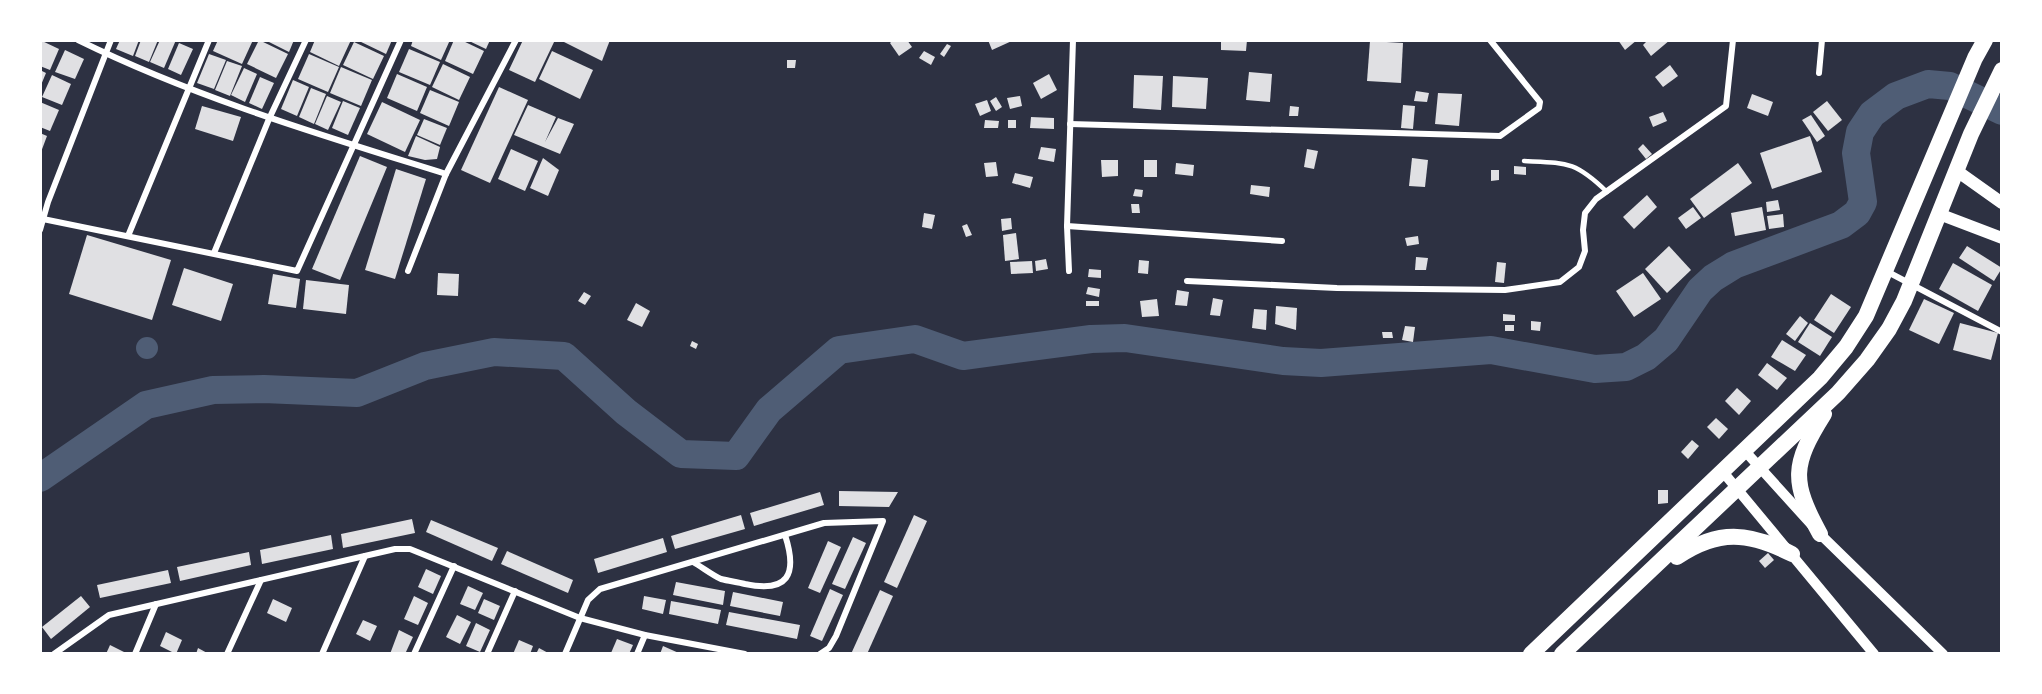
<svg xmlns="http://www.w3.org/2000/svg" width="2042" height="694" viewBox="0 0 2042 694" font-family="Karla,sans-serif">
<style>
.water{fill:#4f5d75}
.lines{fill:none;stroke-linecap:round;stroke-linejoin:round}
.river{stroke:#4f5d75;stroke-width:28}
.building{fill:#e0e0e3}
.service{stroke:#fff;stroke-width:4.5}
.minor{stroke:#fff;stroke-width:6}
.tertiary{stroke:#fff;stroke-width:10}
.secondary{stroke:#fff;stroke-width:12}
.trunk{stroke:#fff;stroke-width:16}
</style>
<rect width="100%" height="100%" fill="#2d3142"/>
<circle class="water" cx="147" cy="348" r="11"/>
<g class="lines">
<polyline class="river" points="40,478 146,405 213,390 264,389 357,393 425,366 494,352 564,356 626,412 681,454 736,456 769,410 839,350 915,339 963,356 1091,339 1125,338 1283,361 1321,363 1491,350 1595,369 1626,367 1646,357 1666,340 1700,290 1713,278 1734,265 1841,225 1857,213 1863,202 1856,153 1860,132 1872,114 1896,96 1928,84 1950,86 2002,111"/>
</g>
<g class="building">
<polygon points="40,40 59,49 50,70 40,66"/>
<polygon points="120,40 139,40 133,56 116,49"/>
<polygon points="141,40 158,40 149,62 135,56"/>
<polygon points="160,40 176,40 164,68 150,62"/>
<polygon points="218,40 253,40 242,64 213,51"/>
<polygon points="259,40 288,54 276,78 247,64"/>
<polygon points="265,40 294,40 289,52"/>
<polygon points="315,40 351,40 339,66 310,52"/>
<polygon points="357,40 392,40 386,54"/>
<polygon points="413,40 450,40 441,60 411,46"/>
<polygon points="454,40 461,40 484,51 473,74 445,61"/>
<polygon points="467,40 490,40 486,49"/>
<polygon points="523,40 555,40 535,82 509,70"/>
<polygon points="560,40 610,40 602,61"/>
<polygon points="893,40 907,40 912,47 899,56 890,43"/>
<polygon points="988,40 1014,40 992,50"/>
<polygon points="1221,40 1247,40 1246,51 1221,50"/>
<polygon points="1618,40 1637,40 1625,50"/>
<polygon points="1648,40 1670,40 1651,56 1643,45"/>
<polygon points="1370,41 1403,43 1401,83 1367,81"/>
<polygon points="354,42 384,56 373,79 343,65"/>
<polygon points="179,43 193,49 181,75 168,69"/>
<polygon points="947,44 951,46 944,57 940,54"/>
<polygon points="409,49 440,62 430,85 399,72"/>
<polygon points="65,50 84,59 75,79 55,72"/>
<polygon points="552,51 593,70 580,99 539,79"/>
<polygon points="924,51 935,57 931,65 919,58"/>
<polygon points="209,54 226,60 214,89 197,83"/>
<polygon points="309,54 339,67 328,92 298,79"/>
<polygon points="787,60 796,60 795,68 787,68"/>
<polygon points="227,61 242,66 230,96 215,90"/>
<polygon points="443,64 470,77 459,100 432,87"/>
<polygon points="1670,65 1678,76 1663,87 1655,77"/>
<polygon points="341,67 372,80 361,106 330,93"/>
<polygon points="244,68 257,74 245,102 231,95"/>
<polygon points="40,70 46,73 41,85 40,85"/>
<polygon points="1249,72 1272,74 1270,102 1246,100"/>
<polygon points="397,74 427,87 417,111 387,98"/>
<polygon points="1049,74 1057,90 1041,99 1033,83"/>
<polygon points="52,75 71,84 62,105 42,97"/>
<polygon points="1134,75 1163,76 1161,110 1133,108"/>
<polygon points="1173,76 1208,78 1206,109 1172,107"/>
<polygon points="260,77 274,83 262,109 249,103"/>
<polygon points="293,80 309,87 297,116 281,109"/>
<polygon points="499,87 528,100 490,183 461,170"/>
<polygon points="311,88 326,94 314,124 299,117"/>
<polygon points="430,90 459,102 449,126 420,113"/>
<polygon points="1416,91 1429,93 1427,102 1414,101"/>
<polygon points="1438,93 1462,94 1459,126 1435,124"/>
<polygon points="1752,94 1773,102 1768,116 1747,108"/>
<polygon points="327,96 341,102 328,130 315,124"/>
<polygon points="1020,96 1022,106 1010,109 1007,98"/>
<polygon points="996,97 1002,107 996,111 990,101"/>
<polygon points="987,100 991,111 980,116 975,104"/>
<polygon points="343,101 360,108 348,135 332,128"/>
<polygon points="1827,101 1842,120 1828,131 1813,112"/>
<polygon points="40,102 59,110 50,131 40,127"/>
<polygon points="382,102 420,120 405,152 367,134"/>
<polygon points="528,105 556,117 545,142 558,118 574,124 560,154 514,135"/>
<polygon points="1403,105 1415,106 1413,129 1401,128"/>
<polygon points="202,106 241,117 233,141 195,129"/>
<polygon points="1290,106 1299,107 1298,116 1289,116"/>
<polygon points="1663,112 1667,121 1653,127 1649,117"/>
<polygon points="1811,115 1825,136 1817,142 1802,120"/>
<polygon points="1031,117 1054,118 1054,129 1030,128"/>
<polygon points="424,119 447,128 440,145 417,135"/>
<polygon points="985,120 999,121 998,128 984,128"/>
<rect x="1008" y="120" width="8" height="8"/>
<polygon points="40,133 47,136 41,152 40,152"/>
<polygon points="416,136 440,147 437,159 425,160 408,156"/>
<polygon points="1810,136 1822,172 1772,189 1760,153"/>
<polygon points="1643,144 1652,154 1646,159 1638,149"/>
<polygon points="1041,147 1056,149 1054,162 1038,159"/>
<polygon points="511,149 538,161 525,191 498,179"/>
<polygon points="1307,149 1318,151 1314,169 1304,167"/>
<polygon points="360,156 387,167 340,280 312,269"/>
<polygon points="543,158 559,170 548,196 530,188"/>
<polygon points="1412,158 1428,160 1425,187 1409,186"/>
<polygon points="1101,160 1118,160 1118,176 1102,177"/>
<rect x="1144" y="160" width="13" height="17"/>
<polygon points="996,162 998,176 986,177 984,163"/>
<polygon points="1176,163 1194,165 1193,176 1175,174"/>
<polygon points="1738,163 1752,183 1704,218 1690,199"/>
<polygon points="1514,166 1526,167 1526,175 1514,174"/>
<polygon points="396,169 426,179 395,279 365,270"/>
<polygon points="1491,170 1499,170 1499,180 1491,181"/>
<polygon points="1015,173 1033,177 1030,188 1012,183"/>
<polygon points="1251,185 1270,187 1269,197 1250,194"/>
<polygon points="1135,189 1143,190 1142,197 1133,196"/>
<polygon points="1647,195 1657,207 1634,229 1623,217"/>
<polygon points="1778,200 1780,210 1767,212 1766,202"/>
<polygon points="1131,204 1139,204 1140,213 1132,213"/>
<polygon points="1693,207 1701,218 1686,229 1678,218"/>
<polygon points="1762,207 1766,230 1735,236 1731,213"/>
<polygon points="924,213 935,215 932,229 922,227"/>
<polygon points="1783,214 1784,227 1769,229 1767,216"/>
<polygon points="1011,218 1012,229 1002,231 1001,219"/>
<polygon points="967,224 972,235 966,237 962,226"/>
<polygon points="1016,233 1019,259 1005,261 1003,235"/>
<polygon points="87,235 171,260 152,320 69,294"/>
<polygon points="1418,236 1419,244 1407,246 1405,238"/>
<polygon points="1669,246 1691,270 1667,293 1645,269"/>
<polygon points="1967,246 2002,268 1994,281 1959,258"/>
<polygon points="1416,257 1428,258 1426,270 1415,270"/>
<polygon points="1046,259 1048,269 1036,271 1035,261"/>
<polygon points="1139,260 1149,261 1148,274 1138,273"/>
<polygon points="1032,261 1033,273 1011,274 1010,262"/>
<polygon points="1497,262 1506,263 1504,283 1495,282"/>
<polygon points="1953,263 1992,285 1978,311 1939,289"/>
<polygon points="184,268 233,284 221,321 172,305"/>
<polygon points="1089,269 1101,270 1101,278 1088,277"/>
<polygon points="438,273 459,274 458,296 437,295"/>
<polygon points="1643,273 1661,299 1634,317 1616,291"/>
<polygon points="273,274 300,279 296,308 268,304"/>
<polygon points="306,280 349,285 346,314 303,309"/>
<polygon points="1088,287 1100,289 1099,297 1086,294"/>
<polygon points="1177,290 1189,292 1187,306 1175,305"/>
<polygon points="584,292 591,296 585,305 578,301"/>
<polygon points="1831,294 1851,307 1834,333 1814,320"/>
<polygon points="1213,298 1223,300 1220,316 1210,315"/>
<polygon points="1157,299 1159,316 1142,317 1140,301"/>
<polygon points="1924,299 1954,313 1939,344 1909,330"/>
<rect x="1086" y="301" width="13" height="5"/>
<polygon points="636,303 650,311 642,327 627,320"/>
<polygon points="1276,306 1297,308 1296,330 1275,324"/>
<polygon points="1254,309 1267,310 1266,330 1252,328"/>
<polygon points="1503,314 1515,315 1515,321 1503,321"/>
<polygon points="1800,316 1808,323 1795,341 1786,334"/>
<polygon points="1531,321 1541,322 1540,331 1531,330"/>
<polygon points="1810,323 1832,337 1820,356 1798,342"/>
<polygon points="1960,323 1998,333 1991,360 1953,350"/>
<rect x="1505" y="325" width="9" height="6"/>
<polygon points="1405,326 1415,327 1413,342 1402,340"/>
<polygon points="1382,332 1392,332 1393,338 1383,338"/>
<polygon points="1782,340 1806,355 1795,371 1771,357"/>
<polygon points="692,341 698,344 696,349 690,346"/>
<polygon points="1767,363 1787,378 1777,390 1758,375"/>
<polygon points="1737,388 1751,401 1739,415 1725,401"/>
<polygon points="1716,418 1728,429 1719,439 1707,427"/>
<polygon points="1692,440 1699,446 1688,459 1681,452"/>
<polygon points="1658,490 1668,490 1668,503 1658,504"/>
<polygon points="839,491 898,492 889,507 839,506"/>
<polygon points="820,492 824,505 754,526 750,513"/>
<polygon points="741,515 745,529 675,549 671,536"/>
<polygon points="914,515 927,521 897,588 884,582"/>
<polygon points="412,519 415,533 343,548 341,534"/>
<polygon points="431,520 498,548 492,561 426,532"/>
<polygon points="331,535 333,549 262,564 260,550"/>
<polygon points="853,537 866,543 845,589 832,584"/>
<polygon points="663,538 667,552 598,573 594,559"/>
<polygon points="828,541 841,547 820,593 808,588"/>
<polygon points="507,551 573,580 568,593 501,564"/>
<polygon points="249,552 251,565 180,581 177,567"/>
<polygon points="1768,553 1774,560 1765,568 1759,561"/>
<polygon points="426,569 441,576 433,594 418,587"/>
<polygon points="168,570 171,583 100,598 97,585"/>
<polygon points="676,582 725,591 723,605 673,595"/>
<polygon points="468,586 483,593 475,610 460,604"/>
<polygon points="830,589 843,595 822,641 810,636"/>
<polygon points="880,590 893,596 867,654 851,654"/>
<polygon points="733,592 783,602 780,616 730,606"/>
<polygon points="81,596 90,607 51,639 42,627"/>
<polygon points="414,596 428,603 418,625 404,619"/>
<polygon points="644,596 666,600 663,614 642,609"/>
<polygon points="273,599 292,608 286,622 267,613"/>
<polygon points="484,599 500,606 494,620 478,613"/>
<polygon points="671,601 721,610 718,624 669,614"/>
<polygon points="729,612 800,625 797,639 726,625"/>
<polygon points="457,615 471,622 460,644 446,637"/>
<polygon points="363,620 377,626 370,641 356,634"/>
<polygon points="476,623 490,630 480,652 466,646"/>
<polygon points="399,630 413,637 405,654 390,654"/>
<polygon points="166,632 182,640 176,654 160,646"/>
<polygon points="617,639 633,645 629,654 611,653"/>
<polygon points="519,640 533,646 530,654 513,654"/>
<polygon points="110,645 128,654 106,654"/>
<polygon points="663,646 681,654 660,654"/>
<polygon points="198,648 209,654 196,654"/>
<polygon points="539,648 550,654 536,654"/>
</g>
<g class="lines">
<path class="service" d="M1524,161C1567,163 1575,161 1607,192"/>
<g class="minor">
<path d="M78,40C196,98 321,135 446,174"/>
<polyline points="1819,73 1822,40"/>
<polyline points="1070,124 1500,136 1539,108 1540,102 1490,40"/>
<polyline points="43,219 297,271 401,40"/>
<polyline points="1067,226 1282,241"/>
<polyline points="40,230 48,202 111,40"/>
<polyline points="128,236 209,40"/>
<polyline points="214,253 269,119 306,40"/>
<polyline points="408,271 446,174 516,40"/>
<polyline points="1069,271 1067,226 1073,40"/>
<polyline points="1886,271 2002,332"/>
<polyline points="1187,281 1337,288 1505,290 1560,282 1579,267 1585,251 1583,230 1585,213 1596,199 1726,106 1733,40"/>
<path d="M693,562C702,567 712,575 721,579C729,581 737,582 745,584C788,593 798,575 785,535"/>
<polyline points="54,654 109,615 395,549 410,549 580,618 645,635 745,654"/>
<polyline points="135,654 156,604"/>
<polyline points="227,654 261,580"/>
<polyline points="322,654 365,556"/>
<polyline points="414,654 454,566"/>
<polyline points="487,654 515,591"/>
<polyline points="565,654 588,600 600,589 824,523 883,521 836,636 829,648 820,654"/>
<polyline points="637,654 645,635"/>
</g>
<g class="tertiary">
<polyline points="1744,450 1820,534 1943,654"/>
<polyline points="1723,472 1874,654"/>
</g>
<g class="secondary">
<polyline points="1957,171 2002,203"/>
<polyline points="1939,214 2002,238"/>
</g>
<g class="trunk">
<path d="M1820,534C1791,481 1792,465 1824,414"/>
<path d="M1677,557C1718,529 1749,532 1792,554"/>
<polyline points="1531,654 1820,378 1846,347 1866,316 1975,58 1985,40"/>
<polyline points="1562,654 1838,393 1867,360 1889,329 1904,301 1971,134 2002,70"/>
</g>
</g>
<rect width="2042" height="694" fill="none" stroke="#ffffff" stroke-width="84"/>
</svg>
